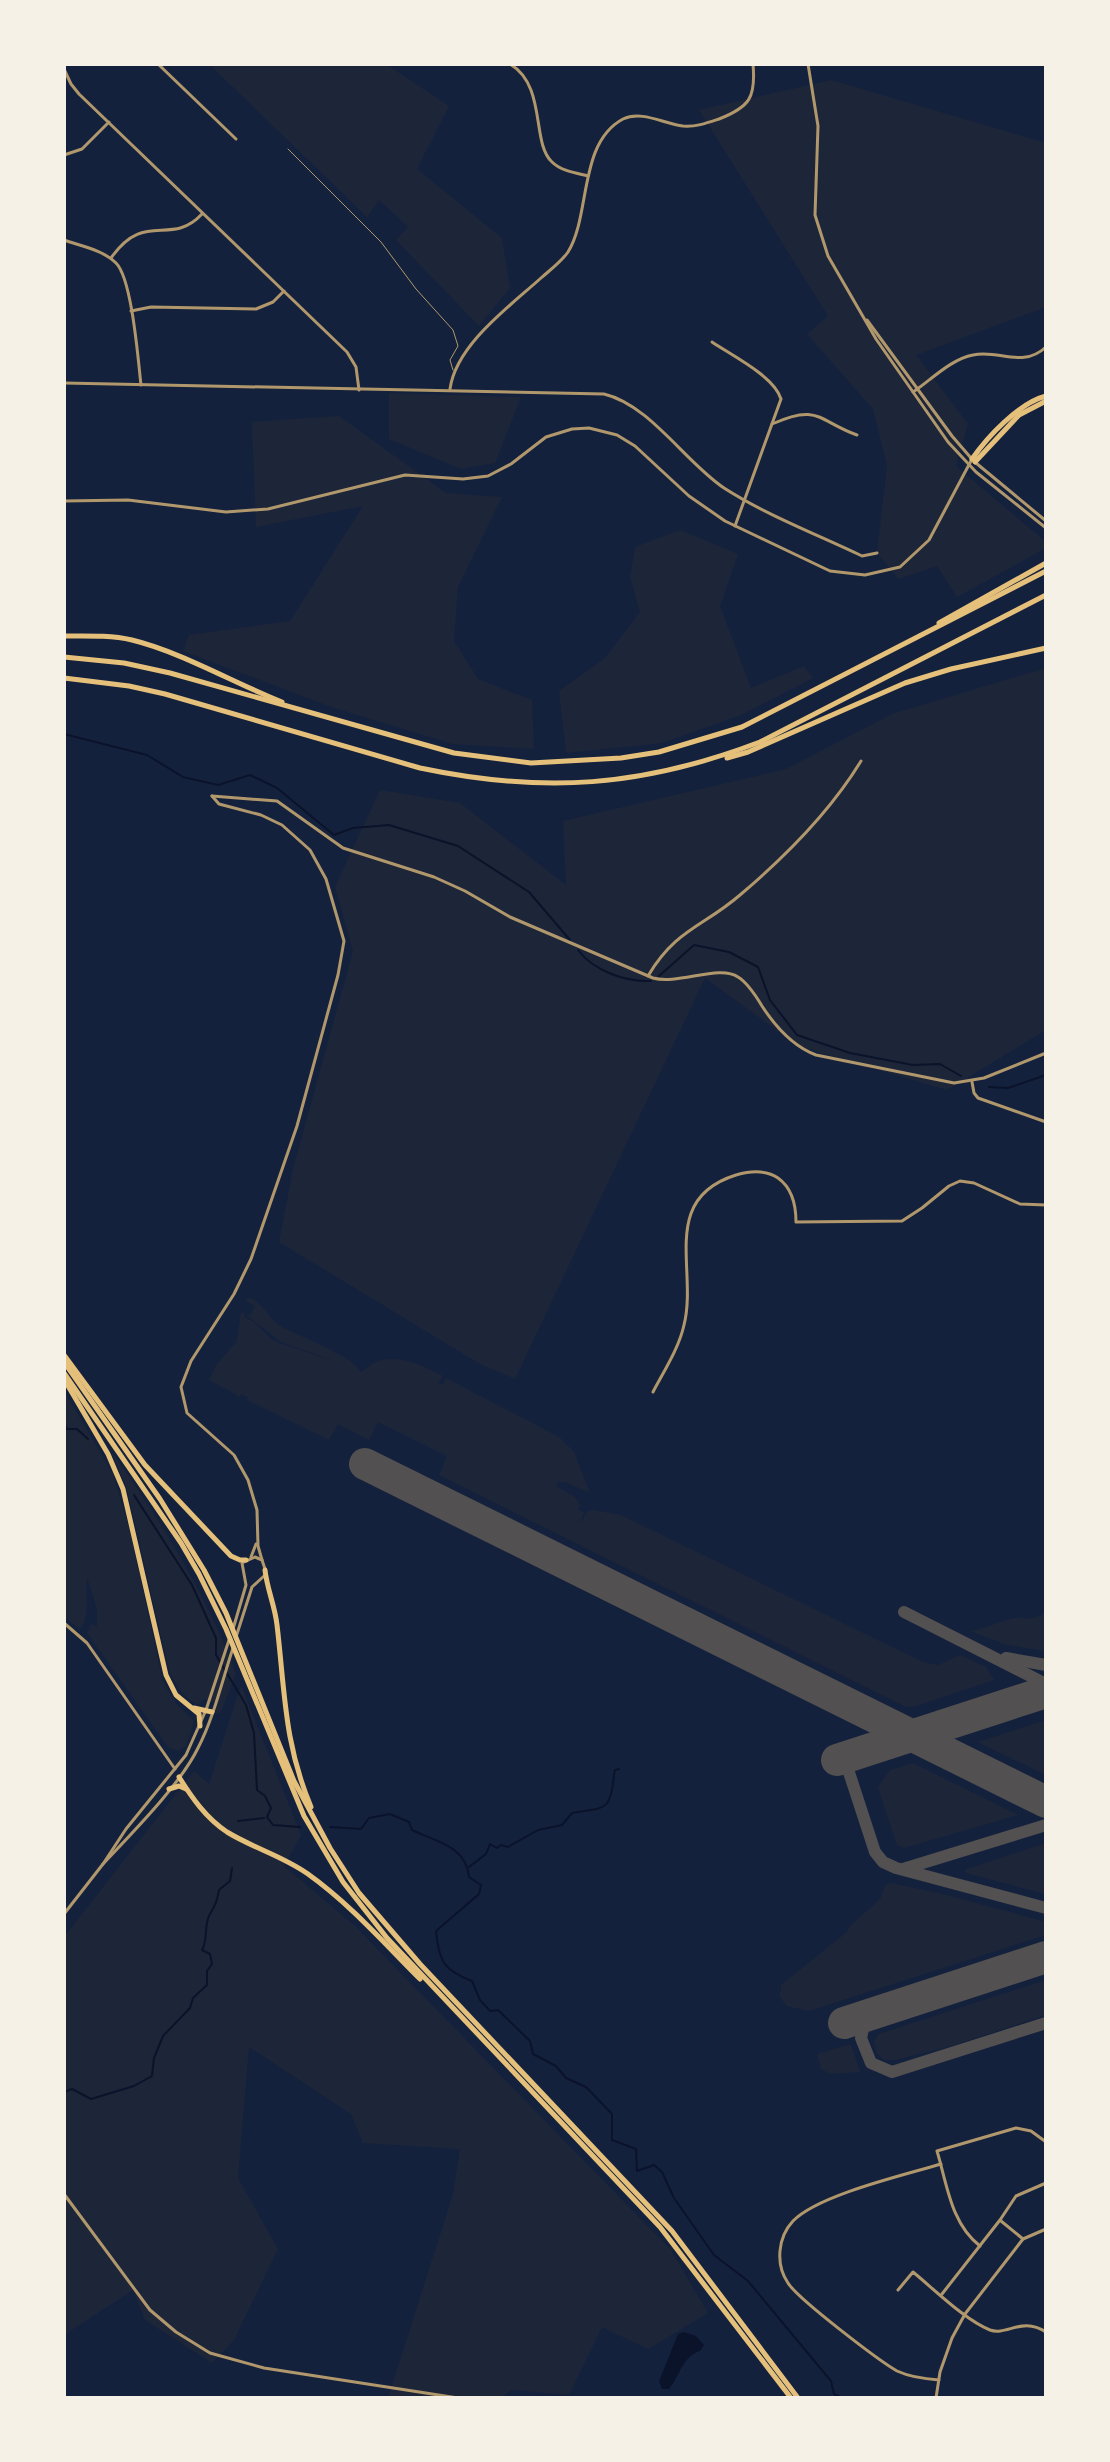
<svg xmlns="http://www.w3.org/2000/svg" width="1110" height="2462" viewBox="0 0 1110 2462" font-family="'Asap Condensed',sans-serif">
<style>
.green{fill:#1d2539}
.water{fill:#0b132b}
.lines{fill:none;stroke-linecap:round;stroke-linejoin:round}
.stream{stroke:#0b132b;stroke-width:2}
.taxiway{stroke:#525050;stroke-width:12}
.runway{stroke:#525050;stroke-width:32}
.service{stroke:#b1986c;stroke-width:1}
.minor{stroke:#b1986c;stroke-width:3}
.tertiary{stroke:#b1986c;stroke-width:3}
.motorway{stroke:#e5c07b;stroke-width:5}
</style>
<rect width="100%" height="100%" fill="#14213d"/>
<g class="green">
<polygon points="209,64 386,64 449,106 417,169 502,238 510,288 479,326 396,240 408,227 379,200 367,217"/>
<polygon points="831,80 1046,143 1046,307 916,355 968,424 956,466 1046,542 1046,548 957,597 937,566 899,579 877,553 887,465 873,409 807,334 828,316 699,110"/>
<polygon points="389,393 521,397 495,463 461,469 389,439"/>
<polygon points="339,416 446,493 502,497 458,587 454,641 478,679 532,700 534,749 453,744 334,708 183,651 189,635 290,621 363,506 256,527 252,422"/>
<polygon points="680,530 738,554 720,606 751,688 804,666 813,678 741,715 662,743 566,753 559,691 605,658 640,612 630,577 635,547"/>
<polygon points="1046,668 1046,1030 947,1090 800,1047 705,978 515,1379 480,1364 279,1242 293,1169 353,951 335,887 380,790 460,803 566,885 563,821 786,769 892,714"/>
<path d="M249,1297C265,1304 268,1319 282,1327C301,1337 351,1355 361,1372C365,1370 368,1367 371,1365C394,1350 422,1366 443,1376L438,1383L443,1385L446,1378L559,1437L574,1452L590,1493L565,1482H558L556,1486L575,1497L580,1505L578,1510L584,1512L580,1524L587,1512L593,1510L621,1515L923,1662L938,1665L960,1655L986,1667L994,1680L916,1706L906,1707L439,1475L447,1456L378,1422L369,1440L338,1424L329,1440L247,1400L248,1397L242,1394L237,1398V1395L209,1380L216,1365L237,1341L241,1312L244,1313V1317L254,1322L271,1339L279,1343L340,1363L281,1342L246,1315H250L255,1306L246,1301Z"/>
<path d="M64,1391L113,1474L130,1531L163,1682L177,1705L194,1721L186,1746L178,1751L168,1747L87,1633L91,1624L97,1626V1609L87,1578C85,1594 91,1615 80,1629L64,1617Z"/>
<path d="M111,1451C161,1521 206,1593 236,1674L220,1714L215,1712L216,1703L204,1699L198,1705C183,1697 176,1685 169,1670L127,1489Z"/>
<path d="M1046,1610V1651L1007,1645L970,1631C989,1629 1012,1613 1029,1619L1042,1615Z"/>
<polygon points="241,1685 301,1835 284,1866 355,1926 671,2250 708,2313 648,2349 602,2327 569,2395 511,2390 502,2398 388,2398 453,2194 460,2149 363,2143 351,2114 249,2047 238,2178 278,2249 234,2340 212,2363 145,2320 133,2290 64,2335 64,1937 194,1771 209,1784"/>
<polygon points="1046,1720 1046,1775 978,1742"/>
<polygon points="913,1763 1018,1815 904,1848 897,1845 878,1787 890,1770"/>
<polygon points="1046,1843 1046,1894 966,1873 964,1870"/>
<polygon points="891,1883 947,1895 1046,1922 1046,1935 815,2009 809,2011 786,2006 780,1996 781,1985 848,1931 849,1927 880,1899 885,1885"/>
<polygon points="1046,1980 1046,2015 948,2047 895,2060 885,2060 877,2054 874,2041 879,2034"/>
<polygon points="851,2044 860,2072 831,2074 821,2069 817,2054"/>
</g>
<path class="water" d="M684,2332L696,2336L704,2345L700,2351C682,2357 680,2376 669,2389H662L659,2381L678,2334Z"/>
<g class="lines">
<g class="stream">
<polyline points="64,734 147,755 183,777 218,785 250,775 277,788 334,835 353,828 389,825 458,846 529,892 570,940"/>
<path d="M578,950C594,971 625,982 651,981"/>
<polyline points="659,976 694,945 729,952 758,967 770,1000 797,1035 850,1053 913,1065 940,1064 961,1076"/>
<polyline points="989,1087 1008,1088 1046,1075"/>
<polyline points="64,1423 67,1429 77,1429 88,1439"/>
<polyline points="134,1495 192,1585 216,1638 216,1655 246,1705 254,1733 257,1790 265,1796 271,1808 267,1817 273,1825 300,1827"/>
<polyline points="238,1821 264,1818"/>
<path d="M330,1827L361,1829L369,1818L390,1814L409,1822L412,1830C437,1842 466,1846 469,1877L481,1885L479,1894L436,1931C439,1961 443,1970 472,1981L480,2000L490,2011L498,2010L530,2041L533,2054L556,2066L566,2078L586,2087L612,2114V2140L636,2149L637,2171L654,2165L662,2172L674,2198L714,2255L748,2281L831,2381L834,2394L842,2398"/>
<path d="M469,1867L486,1854L490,1844L497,1848L501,1845L508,1847L538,1830L562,1825L572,1813C603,1807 611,1814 614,1774L615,1770L619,1769"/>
<path d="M64,2092L72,2089L91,2099L134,2086L152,2076L154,2058L163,2036L190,2008L193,1998L207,1985V1971L212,1964L210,1954L202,1950C208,1940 204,1926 209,1916C215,1905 217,1902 219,1890L230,1881L232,1868"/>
</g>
<g class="taxiway">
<polyline points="904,1612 1046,1684"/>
<polyline points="1006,1658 1046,1665"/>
<polyline points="844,1757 875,1852 883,1862 896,1868 1046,1908"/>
<polyline points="903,1869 1046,1825"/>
<polyline points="884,2010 865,2020 861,2038 871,2063 892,2072 1046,2023"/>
</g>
<g class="runway">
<polyline points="365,1464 1046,1802"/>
<polyline points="837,1760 1046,1692"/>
<polyline points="844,2023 1046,1957"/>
</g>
<polyline class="service" points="288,149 381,242 416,289 453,330 458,346 450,360 453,370"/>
<g class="minor">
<polyline points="158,64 236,139"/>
<path d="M510,64C547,86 531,143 552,162C561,171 576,173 588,176"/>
<polyline points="64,69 71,84 79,94 347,352 356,367 359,390"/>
<polyline points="64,155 82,149 109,122"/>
<path d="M64,240C81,246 103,250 116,263C132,279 138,359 141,385"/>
<path d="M111,258C145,209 170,248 202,214"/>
<polyline points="131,311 151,307 256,309 273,302 284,291"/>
<path d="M712,342C731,355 774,376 781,399L735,526"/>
<path d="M64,383L604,394C650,405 685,462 724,488C766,515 816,534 862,556L877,553"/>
<path d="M450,389C456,345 510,306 541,278C550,270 561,262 568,252C591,215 578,143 623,119C642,110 664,124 683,126C696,127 707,123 719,119C750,107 756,97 753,64"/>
<path d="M913,392C931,380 951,359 973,355C999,349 1022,369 1046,347"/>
<path d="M772,424C819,403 818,421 857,435"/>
<path d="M212,796L277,801L343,848L434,877L465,891L510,917L653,978C678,985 720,964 738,977C748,983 756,996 762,1006C775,1026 792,1046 816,1055L954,1083L984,1078L1046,1053"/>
<polyline points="212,796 219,804 261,815 282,825 310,850 326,879 344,941 338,975 297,1126 251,1259 234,1294 191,1361 181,1387 187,1413 234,1455 248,1480 257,1510 258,1546 262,1560"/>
<path d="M648,976C676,929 703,927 740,895C786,856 830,812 861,761"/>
<polyline points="972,1082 974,1093 978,1098 1046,1122"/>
<path d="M653,1392C664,1371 679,1348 684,1325C698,1270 659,1199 736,1175C750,1171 765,1169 778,1178C792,1188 796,1205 796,1222L902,1221L922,1208L949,1186L960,1181L974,1183L1020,1204L1046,1205"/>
<polyline points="251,1557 256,1544"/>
<polyline points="1001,2221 1023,2239"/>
<path d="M980,2246C951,2224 947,2184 937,2151L1016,2128L1031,2131L1046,2142"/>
<path d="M898,2290L913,2272C935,2290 965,2320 990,2330C1007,2336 1022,2316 1046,2332"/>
<polyline points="942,2294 1000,2220 1016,2196 1046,2183"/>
<path d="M939,2380C925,2379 910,2377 897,2371C878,2360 798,2299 788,2283C775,2264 778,2237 793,2221C818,2195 904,2175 941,2164"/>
<polyline points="936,2398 940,2372 952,2338 965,2314 1023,2239 1046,2229"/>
</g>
<g class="tertiary">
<polyline points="808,64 818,126 815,215 828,256 876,339 948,442 976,472 1046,528"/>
<polyline points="867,320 952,436 971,458"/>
<polyline points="976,463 1046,521"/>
<polyline points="64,501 128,500 226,512 268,509 405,475 463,479 488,476 511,464 546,437 572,429 589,428 617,435 635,446 689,496 725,521 830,571 865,575 900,567 929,540 972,459"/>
<polyline points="64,1623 87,1643 175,1769"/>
<polyline points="233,1629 246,1585 242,1563 255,1557 262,1560 265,1569"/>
<polyline points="236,1637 252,1587 264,1576"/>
<path d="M103,1864C132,1833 180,1785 198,1748C214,1717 222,1681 233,1648"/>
<polyline points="64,1914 103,1864 126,1829 186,1755 206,1710 229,1640"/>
<polyline points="64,2194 150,2310 176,2332 210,2353 264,2368 458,2398"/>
</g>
<g class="motorway">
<path d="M972,459C988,436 1019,403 1046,396"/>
<polyline points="975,462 1019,415 1046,401"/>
<polyline points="939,623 1046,563"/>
<path d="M64,636C87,636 110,635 132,640C181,652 234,683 282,702"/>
<polyline points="64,657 124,663 170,673 454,753 531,763 621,758 659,752 742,727 1046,571"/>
<path d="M64,678L129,686L165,694L420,768C544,794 642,787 760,742L1046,595"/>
<polyline points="727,758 748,752 905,683 951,669 1046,648"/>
<polyline points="64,1355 145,1465 231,1556 240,1560 246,1560"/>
<polyline points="64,1362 160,1499 204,1570 226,1613 294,1781 330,1848 359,1893 420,1964 672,2231 798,2398"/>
<polyline points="64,1373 181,1543 199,1574 226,1629 304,1816 343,1882 387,1938 660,2227 791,2398"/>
<polyline points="64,1379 108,1454 123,1489 166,1675 176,1695 199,1714 200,1726"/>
<path d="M265,1570C267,1589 275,1606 277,1625C285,1692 284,1743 311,1807"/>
<polyline points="194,1708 212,1712"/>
<path d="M179,1777C192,1798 206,1818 227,1832C253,1848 283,1856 308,1874C350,1904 384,1943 420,1979"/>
<polyline points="169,1789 179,1786 186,1789"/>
</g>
</g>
<rect width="1110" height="2462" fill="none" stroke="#f6f1e7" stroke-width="132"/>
</svg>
